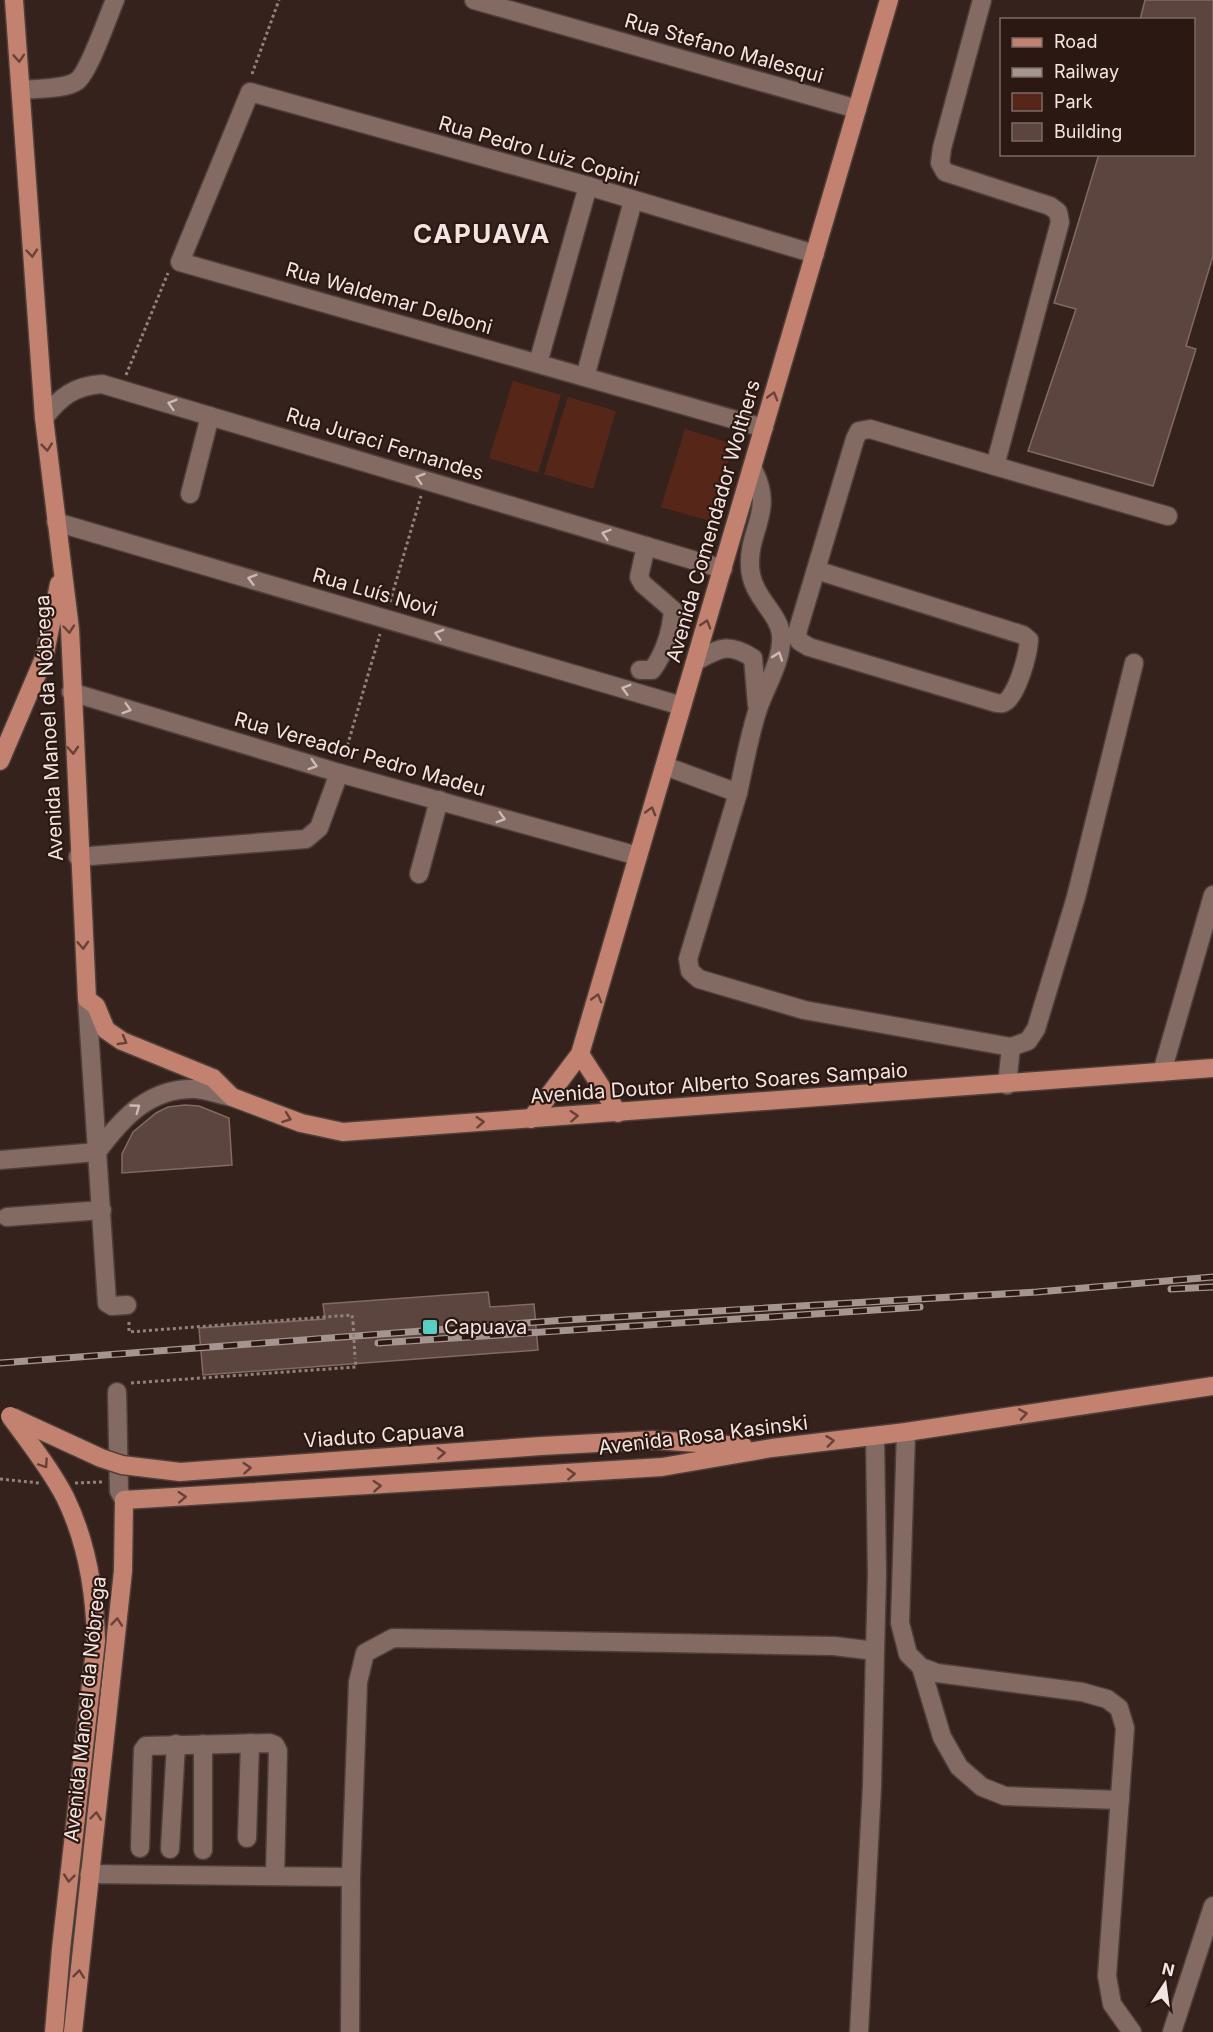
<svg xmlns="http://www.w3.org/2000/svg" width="1213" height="2032" viewBox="0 0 1213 2032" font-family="Inter,sans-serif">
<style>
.green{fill:#562719}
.building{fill:#5b453e;stroke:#826a63;stroke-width:1.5}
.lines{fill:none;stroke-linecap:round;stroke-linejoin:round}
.minor-casing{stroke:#4f3f3a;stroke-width:21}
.major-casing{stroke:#4f3f3a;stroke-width:21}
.path{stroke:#92817c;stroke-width:3;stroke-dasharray:3 3;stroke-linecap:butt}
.minor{stroke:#836b64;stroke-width:18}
.major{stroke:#c3826f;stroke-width:18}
.rail-casing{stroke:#a59590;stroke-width:7}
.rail{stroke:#2b1813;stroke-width:4.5;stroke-dasharray:14;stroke-linecap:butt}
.major-bridge-casing{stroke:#4f3f3a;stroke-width:21;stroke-linecap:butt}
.path-bridge{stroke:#92817c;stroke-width:3;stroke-dasharray:3 3;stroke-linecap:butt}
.major-bridge{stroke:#c3826f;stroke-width:18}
.oneway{stroke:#684238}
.oneway2{stroke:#cbbab5}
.poi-dot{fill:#56cec3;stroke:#2b1813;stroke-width:2}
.labels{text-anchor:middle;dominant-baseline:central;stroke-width:4.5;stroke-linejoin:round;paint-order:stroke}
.street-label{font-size:20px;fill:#f2e4e0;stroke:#2b1813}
.poi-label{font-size:20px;fill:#f2e4e0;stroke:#2b1813;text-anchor:start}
.district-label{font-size:26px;font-weight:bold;letter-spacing:1.5px;fill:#f2e4e0;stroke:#2b1813}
</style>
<rect width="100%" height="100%" fill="#36221c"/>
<g class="green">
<polygon points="513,381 561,395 538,473 489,458"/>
<polygon points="568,397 616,411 593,489 544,474"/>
<polygon points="685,429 733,444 710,521 661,507"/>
</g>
<g class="building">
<polygon points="1145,0 1213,0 1213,256 1186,346 1196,349 1153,486 1028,451 1076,309 1054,303 1099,154 1194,154 1194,20 1140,20"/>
<polygon points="185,1105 199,1106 229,1118 232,1165 122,1173 122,1154 133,1132 156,1113 168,1107"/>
<polygon points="488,1292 490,1307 534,1304 538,1350 203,1375 199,1328 325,1319 323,1304"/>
</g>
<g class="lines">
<g class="minor-casing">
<g id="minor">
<polyline points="474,0 857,109"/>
<polyline points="982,0 942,148 940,163 945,172 1050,206 1058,212 1060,222 995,466 1168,516"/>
<path d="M22,90C37,88 64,90 77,81C89,72 108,16 115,0"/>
<polyline points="538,363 588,186"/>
<polyline points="585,377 633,201"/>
<path d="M44,418C60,397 74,386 102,384L723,569"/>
<polyline points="764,428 180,262 250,92 588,186 815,254"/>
<polyline points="190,494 210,416"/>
<polyline points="56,522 682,706"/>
<path d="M816,570L1023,635L1029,640C1028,654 1017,698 1003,703C1000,704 996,703 993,702L809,647L799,641L797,633L855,439L859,431L870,429L995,466"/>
<path d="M696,661C720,648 728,642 753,658L757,705"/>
<path d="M640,670H652C665,653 671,632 673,610L643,584L639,577L646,546"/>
<polyline points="71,692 339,773 638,856"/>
<polyline points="665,766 738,793 688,959 690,971 699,979 804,1010 1011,1047 1028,1041 1036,1029 1076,897 1134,663"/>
<path d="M738,793C744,766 749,736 758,709C766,685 783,660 781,635C779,612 751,597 750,566C748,529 776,510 752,468"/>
<polyline points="78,857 306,839 319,828 339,773"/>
<polyline points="419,874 439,800"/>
<polyline points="87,999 107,1303 112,1306 127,1305"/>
<polyline points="1162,1072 1213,895"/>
<polyline points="1007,1085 1011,1047"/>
<path d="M97,1152C122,1118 150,1087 196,1089C207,1090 221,1095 232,1097"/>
<polyline points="0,1160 97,1152"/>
<polyline points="7,1217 102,1210"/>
<polyline points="117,1392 119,1491 124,1500"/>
<polyline points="906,1432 900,1623 908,1654 921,1667 937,1673 1082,1692 1107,1699 1119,1708 1125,1728 1107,1976 1112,2004 1132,2032"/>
<polyline points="875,1651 877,1575 875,1436"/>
<polyline points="921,1667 942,1737 959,1767 982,1787 1005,1796 1120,1800"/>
<polyline points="203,1744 203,1850"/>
<polyline points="247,1838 250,1743"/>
<polyline points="140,1848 143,1750 146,1746 270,1743 275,1745 278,1751 275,1876"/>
<polyline points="170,1849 176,1744"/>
<polyline points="89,1874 351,1877"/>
<polyline points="350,2032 351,1877 358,1682 365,1653 393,1638 834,1646 875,1651 872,1786 859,2032"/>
<polyline points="1172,2032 1213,1906"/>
</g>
</g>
<g class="major-casing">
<g id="major">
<polyline points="14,0 44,418 70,629 87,999 96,1006 106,1030 122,1041 213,1078 232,1097 301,1123 343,1132 1213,1068"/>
<polyline points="0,761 44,658 59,584"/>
<polyline points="580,1054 618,1113"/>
<polyline points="531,1119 580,1054 889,0"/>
<polyline points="541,1446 653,1440 743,1446"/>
<polyline points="54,2032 61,1949"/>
<polyline points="73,2032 123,1571 124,1500 662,1467 772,1448 906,1432 1213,1386"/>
</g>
</g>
<g class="path">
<polyline points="252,74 279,0"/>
<polyline points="126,375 168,273"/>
<polyline points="390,602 421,496"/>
<polyline points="344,757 380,634"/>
<polyline points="129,1322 129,1332 352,1315 353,1322"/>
<polyline points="131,1383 356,1367 355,1358"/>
<polyline points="0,1479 39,1483"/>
<polyline points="75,1483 102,1482"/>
</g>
<use href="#minor" class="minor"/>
<use href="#major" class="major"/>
<g class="rail-casing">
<g id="rail">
<polyline points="1171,1289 1213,1287"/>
<polyline points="378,1343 920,1307"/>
<polyline points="0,1363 565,1320 1037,1292 1213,1277"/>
</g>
</g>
<use href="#rail" class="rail"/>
<g class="major-bridge-casing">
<g id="major-bridge">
<path d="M10,1416C29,1442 50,1468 65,1497C87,1542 95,1591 96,1641L61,1949"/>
<polyline points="12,1417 101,1458 122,1465 180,1472 541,1446"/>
</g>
</g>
<polyline class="path-bridge" points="353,1322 355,1358"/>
<use href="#major-bridge" class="major-bridge"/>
</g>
<defs><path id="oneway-chevron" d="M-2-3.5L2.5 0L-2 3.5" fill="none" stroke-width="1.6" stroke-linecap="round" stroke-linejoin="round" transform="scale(1.5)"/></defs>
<g class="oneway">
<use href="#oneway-chevron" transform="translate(19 58) rotate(86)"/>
<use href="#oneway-chevron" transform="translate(32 253) rotate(85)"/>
<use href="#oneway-chevron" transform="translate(773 396) rotate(-74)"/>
<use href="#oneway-chevron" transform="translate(47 447) rotate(84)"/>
<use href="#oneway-chevron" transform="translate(706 624) rotate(-73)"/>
<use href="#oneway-chevron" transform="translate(69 629) rotate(85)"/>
<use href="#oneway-chevron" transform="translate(73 750) rotate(87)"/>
<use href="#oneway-chevron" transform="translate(651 811) rotate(-74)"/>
<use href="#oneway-chevron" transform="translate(83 945) rotate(87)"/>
<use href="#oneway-chevron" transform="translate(597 998) rotate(-74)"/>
<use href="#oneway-chevron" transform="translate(123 1041) rotate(30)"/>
<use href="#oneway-chevron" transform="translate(574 1116) rotate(-4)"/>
<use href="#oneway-chevron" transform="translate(287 1118) rotate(20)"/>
<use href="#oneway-chevron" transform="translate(480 1122) rotate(-4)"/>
<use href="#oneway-chevron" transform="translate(1023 1414) rotate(-9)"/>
<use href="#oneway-chevron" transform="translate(830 1441) rotate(-7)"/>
<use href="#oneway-chevron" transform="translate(441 1453) rotate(-4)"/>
<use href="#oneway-chevron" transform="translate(44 1464) rotate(56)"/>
<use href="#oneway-chevron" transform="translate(247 1468) rotate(-4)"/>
<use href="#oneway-chevron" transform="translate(571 1474) rotate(-4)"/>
<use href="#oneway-chevron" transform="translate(377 1486) rotate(-4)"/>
<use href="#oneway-chevron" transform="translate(182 1497) rotate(-3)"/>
<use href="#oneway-chevron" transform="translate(117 1622) rotate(-84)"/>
<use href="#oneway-chevron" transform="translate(96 1816) rotate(-84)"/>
<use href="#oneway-chevron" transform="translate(69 1878) rotate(96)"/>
<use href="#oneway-chevron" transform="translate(79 1974) rotate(-84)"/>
</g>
<g class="oneway2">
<use href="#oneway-chevron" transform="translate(172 404) rotate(-163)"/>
<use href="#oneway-chevron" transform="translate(420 478) rotate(-163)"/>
<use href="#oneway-chevron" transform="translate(606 534) rotate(-163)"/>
<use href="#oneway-chevron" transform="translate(252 579) rotate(-164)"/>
<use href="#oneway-chevron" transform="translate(439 634) rotate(-164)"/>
<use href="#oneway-chevron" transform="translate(778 656) rotate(-71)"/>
<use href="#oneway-chevron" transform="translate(626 689) rotate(-164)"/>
<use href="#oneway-chevron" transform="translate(127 709) rotate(17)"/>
<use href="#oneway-chevron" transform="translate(313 765) rotate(17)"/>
<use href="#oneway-chevron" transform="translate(501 818) rotate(16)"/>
<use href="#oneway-chevron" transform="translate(136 1108) rotate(-36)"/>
</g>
<rect class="poi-dot" x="422" y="1319" width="16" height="16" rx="3"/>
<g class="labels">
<g class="street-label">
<text transform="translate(724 48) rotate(16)">Rua Stefano Malesqui</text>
<text transform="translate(539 151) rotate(16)">Rua Pedro Luiz Copini</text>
<text transform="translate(389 298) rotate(16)">Rua Waldemar Delboni</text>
<text transform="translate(385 444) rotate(17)">Rua Juraci Fernandes</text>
<text transform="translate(713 521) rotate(-74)">Avenida Comendador Wolthers</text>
<text transform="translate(375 592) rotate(16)">Rua Luís Novi</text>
<text transform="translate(49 728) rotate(-93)">Avenida Manoel da Nóbrega</text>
<text transform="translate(360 754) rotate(16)">Rua Vereador Pedro Madeu</text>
<text transform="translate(719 1083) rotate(-4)">Avenida Doutor Alberto Soares Sampaio</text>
<text transform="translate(384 1435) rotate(-4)">Viaduto Capuava</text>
<text transform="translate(703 1435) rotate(-7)">Avenida Rosa Kasinski</text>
<text transform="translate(85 1709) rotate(-84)">Avenida Manoel da Nóbrega</text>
</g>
<g class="poi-label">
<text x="444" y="1327">Capuava</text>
</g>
<g class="district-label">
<text x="482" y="233">CAPUAVA</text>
</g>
</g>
<rect x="1000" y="18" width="195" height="138" fill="#2b1813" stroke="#7b6a65" stroke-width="1.5"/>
<rect x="1012" y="38" width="30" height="9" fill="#c3826f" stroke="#7b6a65" stroke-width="1.5"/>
<text x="1054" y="48" font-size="18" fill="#f2e4e0">Road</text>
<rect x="1012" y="68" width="30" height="9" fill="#a59590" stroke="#7b6a65" stroke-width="1.5"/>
<text x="1054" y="78" font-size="18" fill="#f2e4e0">Railway</text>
<rect x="1012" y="93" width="30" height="18" fill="#562719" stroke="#7b6a65" stroke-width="1.5"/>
<text x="1054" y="108" font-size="18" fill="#f2e4e0">Park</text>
<rect x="1012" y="123" width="30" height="18" fill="#5b453e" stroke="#7b6a65" stroke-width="1.5"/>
<text x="1054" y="138" font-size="18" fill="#f2e4e0">Building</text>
<g transform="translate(1165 1984) rotate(13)" stroke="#2b1813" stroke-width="4.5" paint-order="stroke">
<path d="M0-4.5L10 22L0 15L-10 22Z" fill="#f2e4e0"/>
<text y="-9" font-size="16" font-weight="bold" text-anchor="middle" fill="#f2e4e0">N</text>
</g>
</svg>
